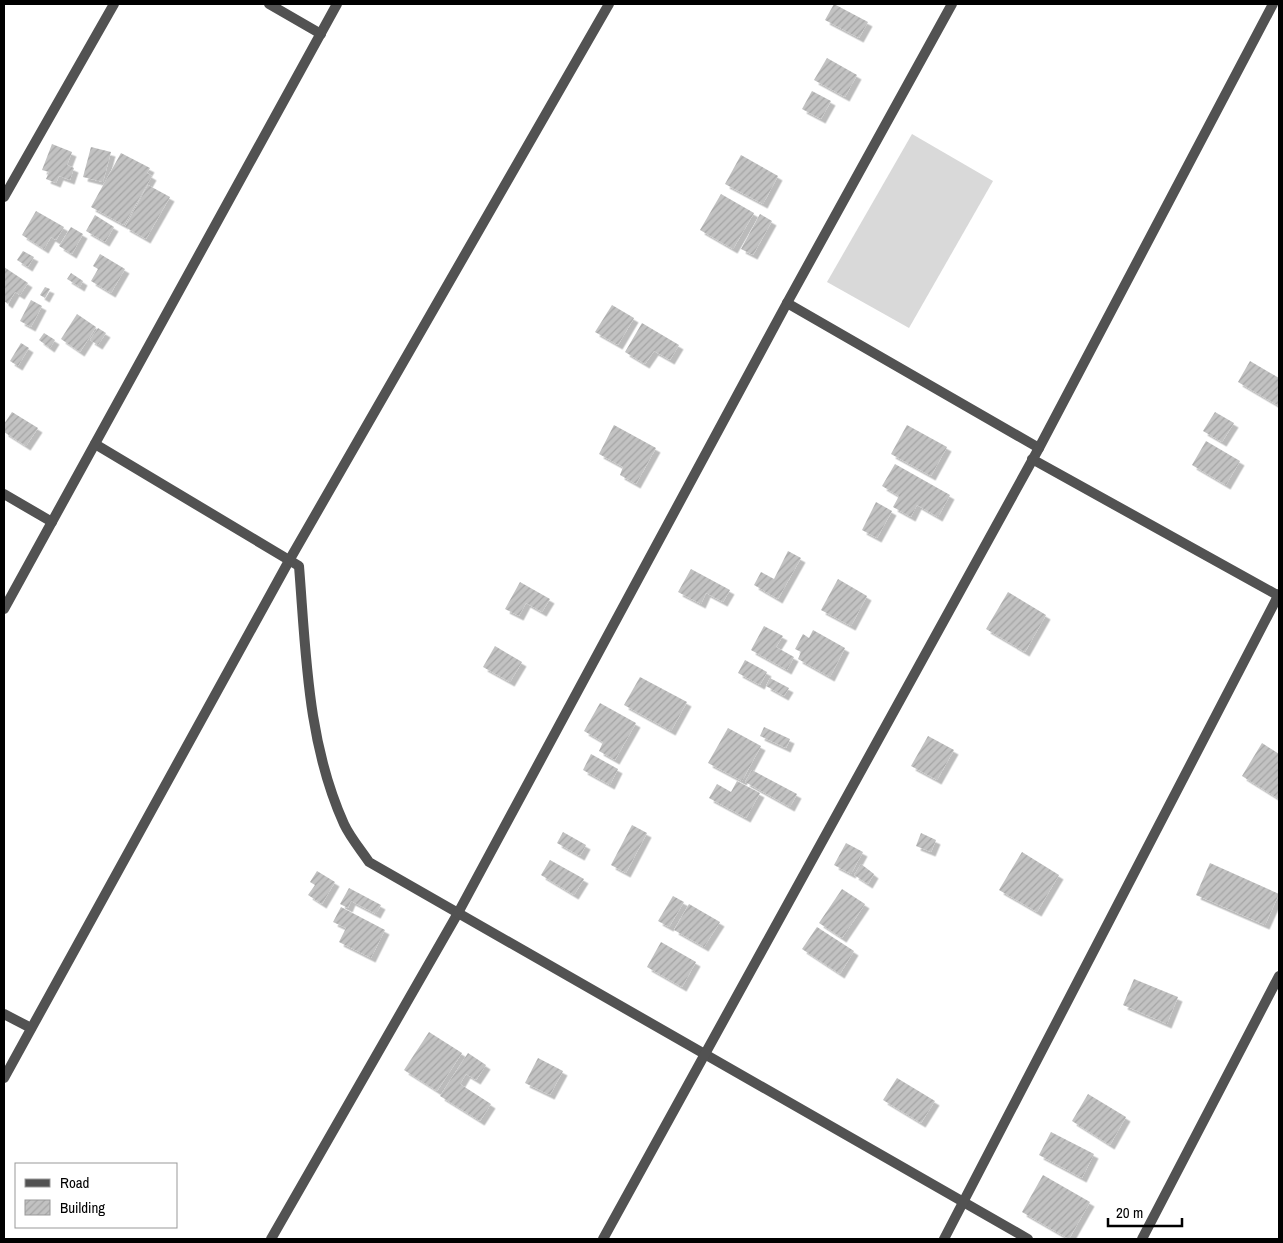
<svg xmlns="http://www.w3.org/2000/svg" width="1283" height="1243" viewBox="0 0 1283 1243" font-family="'Archivo Narrow',sans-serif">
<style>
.garden{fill:#d9d9d9}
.building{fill:url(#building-hatch);filter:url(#shadow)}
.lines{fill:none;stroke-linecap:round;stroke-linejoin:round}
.lane{stroke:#525252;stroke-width:10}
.street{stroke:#525252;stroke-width:10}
</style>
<defs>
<pattern id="building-hatch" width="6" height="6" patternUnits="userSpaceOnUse" patternTransform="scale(1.25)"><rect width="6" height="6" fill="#c2c2c2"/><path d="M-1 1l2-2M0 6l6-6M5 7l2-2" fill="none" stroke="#a5a5a5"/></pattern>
<filter id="shadow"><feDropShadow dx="4.5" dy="4.5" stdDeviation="0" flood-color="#0004"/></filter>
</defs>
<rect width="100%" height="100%" fill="#fff"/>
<polygon class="garden" points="912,134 993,181 909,328 827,282"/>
<g class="building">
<polygon points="834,4 868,22 859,38 825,20"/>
<polygon points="827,58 857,75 845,97 814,80"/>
<polygon points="812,91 831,101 821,119 802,109"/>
<polygon points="52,144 72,152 67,165 74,168 70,180 59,176 56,183 46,179 49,172 42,170"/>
<polygon points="91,147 111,152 103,182 83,177"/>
<polygon points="121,153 150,168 147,173 152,176 124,225 91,207"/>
<polygon points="741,155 778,176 763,204 725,184"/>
<polygon points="148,185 170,197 146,239 125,227"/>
<polygon points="721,194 754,213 733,249 700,230"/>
<polygon points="36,211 64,227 56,240 51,237 44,249 22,235"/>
<polygon points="760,214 772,221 753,255 741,249"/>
<polygon points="95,215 114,227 105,242 86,231"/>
<polygon points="71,227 83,234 72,254 59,246"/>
<polygon points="23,251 34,257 28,267 17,260"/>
<polygon points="100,254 125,269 111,293 91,281 98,269 93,266"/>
<polygon points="4,267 28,283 20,295 15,292 8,304 4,301"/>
<polygon points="71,273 83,281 80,287 67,279"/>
<polygon points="45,287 50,289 45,298 40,295"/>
<polygon points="31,300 42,306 31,327 20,321"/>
<polygon points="612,305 634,318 618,345 595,332"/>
<polygon points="77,314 96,327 80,352 61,339"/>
<polygon points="642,323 679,345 670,360 654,351 645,364 625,352"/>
<polygon points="98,328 106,333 98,345 90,340"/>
<polygon points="44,333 55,340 50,348 39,340"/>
<polygon points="21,343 29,348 18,366 10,361"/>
<polygon points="1250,361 1279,378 1279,406 1238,382"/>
<polygon points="12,412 38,428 26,446 4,432 4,424"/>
<polygon points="1215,412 1234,423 1222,442 1203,431"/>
<polygon points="614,425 656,448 636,484 620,475 623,467 599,454"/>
<polygon points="907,425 947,447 931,476 891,454"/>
<polygon points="1206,441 1240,461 1226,485 1192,465"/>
<polygon points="895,464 950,495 938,517 917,505 911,517 893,507 899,496 882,486"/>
<polygon points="876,502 892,511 877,538 862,530"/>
<polygon points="788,551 801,558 778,599 754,585 761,572 774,579"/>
<polygon points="691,569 730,590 723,602 706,593 701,604 678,592"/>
<polygon points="838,579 867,596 851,626 821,610"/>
<polygon points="520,582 550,599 542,612 526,603 519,616 505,609"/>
<polygon points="1008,592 1046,615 1025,652 986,629"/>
<polygon points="764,626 783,636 776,647 794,657 787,670 751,650"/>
<polygon points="813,630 845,648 830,677 798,659 801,652 795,649 803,634 809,638"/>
<polygon points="495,646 522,662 510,682 483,667"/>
<polygon points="745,660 767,672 760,685 738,673"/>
<polygon points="640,677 687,702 671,731 624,705"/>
<polygon points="770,678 789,688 784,696 766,686"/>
<polygon points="600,703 636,723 615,760 599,751 603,742 584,731"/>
<polygon points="764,727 790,739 786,748 760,736"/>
<polygon points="728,728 761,746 742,781 708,763"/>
<polygon points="928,736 954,750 937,780 911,766"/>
<polygon points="1262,743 1279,754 1279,799 1242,776"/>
<polygon points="591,754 618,769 610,785 583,770"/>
<polygon points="752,770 797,794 790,807 745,782"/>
<polygon points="737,781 760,793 746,818 709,798 717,784 731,792"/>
<polygon points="632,825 647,833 626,873 611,865"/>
<polygon points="563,832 586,845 580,856 557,843"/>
<polygon points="921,833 936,840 931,852 916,846"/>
<polygon points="846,843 863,852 851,874 834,865"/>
<polygon points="1022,852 1059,875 1037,912 999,890"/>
<polygon points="550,860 584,879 574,895 541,875"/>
<polygon points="1210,863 1279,894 1265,925 1196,895"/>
<polygon points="861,864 874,874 868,884 854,875"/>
<polygon points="317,871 335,882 322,904 308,895 315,885 310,882"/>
<polygon points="349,888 381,905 376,914 351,901 348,908 340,904"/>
<polygon points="842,889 865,904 842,938 819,923"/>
<polygon points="673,896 684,902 669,927 658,921"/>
<polygon points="689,904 720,922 704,947 674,930"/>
<polygon points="341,907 385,930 371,958 339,942 346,928 333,922"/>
<polygon points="817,927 854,951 840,974 802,949"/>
<polygon points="661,942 696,962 682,987 647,967"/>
<polygon points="1134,979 1178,997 1167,1024 1123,1005"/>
<polygon points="429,1032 462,1053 437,1091 404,1070"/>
<polygon points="468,1053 486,1065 476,1080 466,1074 460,1084 491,1104 480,1121 440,1096"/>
<polygon points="538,1058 563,1071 550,1095 525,1083"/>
<polygon points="897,1078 935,1101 921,1123 883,1100"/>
<polygon points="1088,1094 1126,1117 1110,1145 1072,1121"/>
<polygon points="1051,1132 1094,1154 1082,1178 1039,1155"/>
<polygon points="1043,1175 1090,1202 1069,1239 1022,1212"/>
</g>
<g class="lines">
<g class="lane">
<polyline points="269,4 321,34"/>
<polyline points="4,1014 31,1028"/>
<polyline points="4,1078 290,559 609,4"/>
<polyline points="271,1239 458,913"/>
</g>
<g class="street">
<polyline points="4,197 114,4"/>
<polyline points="787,303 1039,448"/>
<path d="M95,444L299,566C306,653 307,742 344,824C350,837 361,850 369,862L1028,1239"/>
<polyline points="1032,459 1279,596"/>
<polyline points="4,494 52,522"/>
<polyline points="4,609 337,4"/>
<polyline points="458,913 787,303 952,4"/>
<polyline points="603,1239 1039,448 1273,4"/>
<polyline points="944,1239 1279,594"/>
<polyline points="1142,1239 1279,976"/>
</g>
</g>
<rect width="1283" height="1243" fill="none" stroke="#000000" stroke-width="10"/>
<rect x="15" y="1163" width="162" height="65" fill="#ffffff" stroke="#999999"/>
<rect x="25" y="1179" width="25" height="8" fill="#525252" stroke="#999999"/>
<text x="60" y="1188" font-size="15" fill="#000000">Road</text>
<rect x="25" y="1200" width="25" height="15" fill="url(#building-hatch)" stroke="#999999"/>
<text x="60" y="1213" font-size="15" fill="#000000">Building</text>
<path d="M1108 1218v8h74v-8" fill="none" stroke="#000000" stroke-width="2.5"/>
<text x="1116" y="1218" font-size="15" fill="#000000" stroke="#ffffff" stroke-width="4" paint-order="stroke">20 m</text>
</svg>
